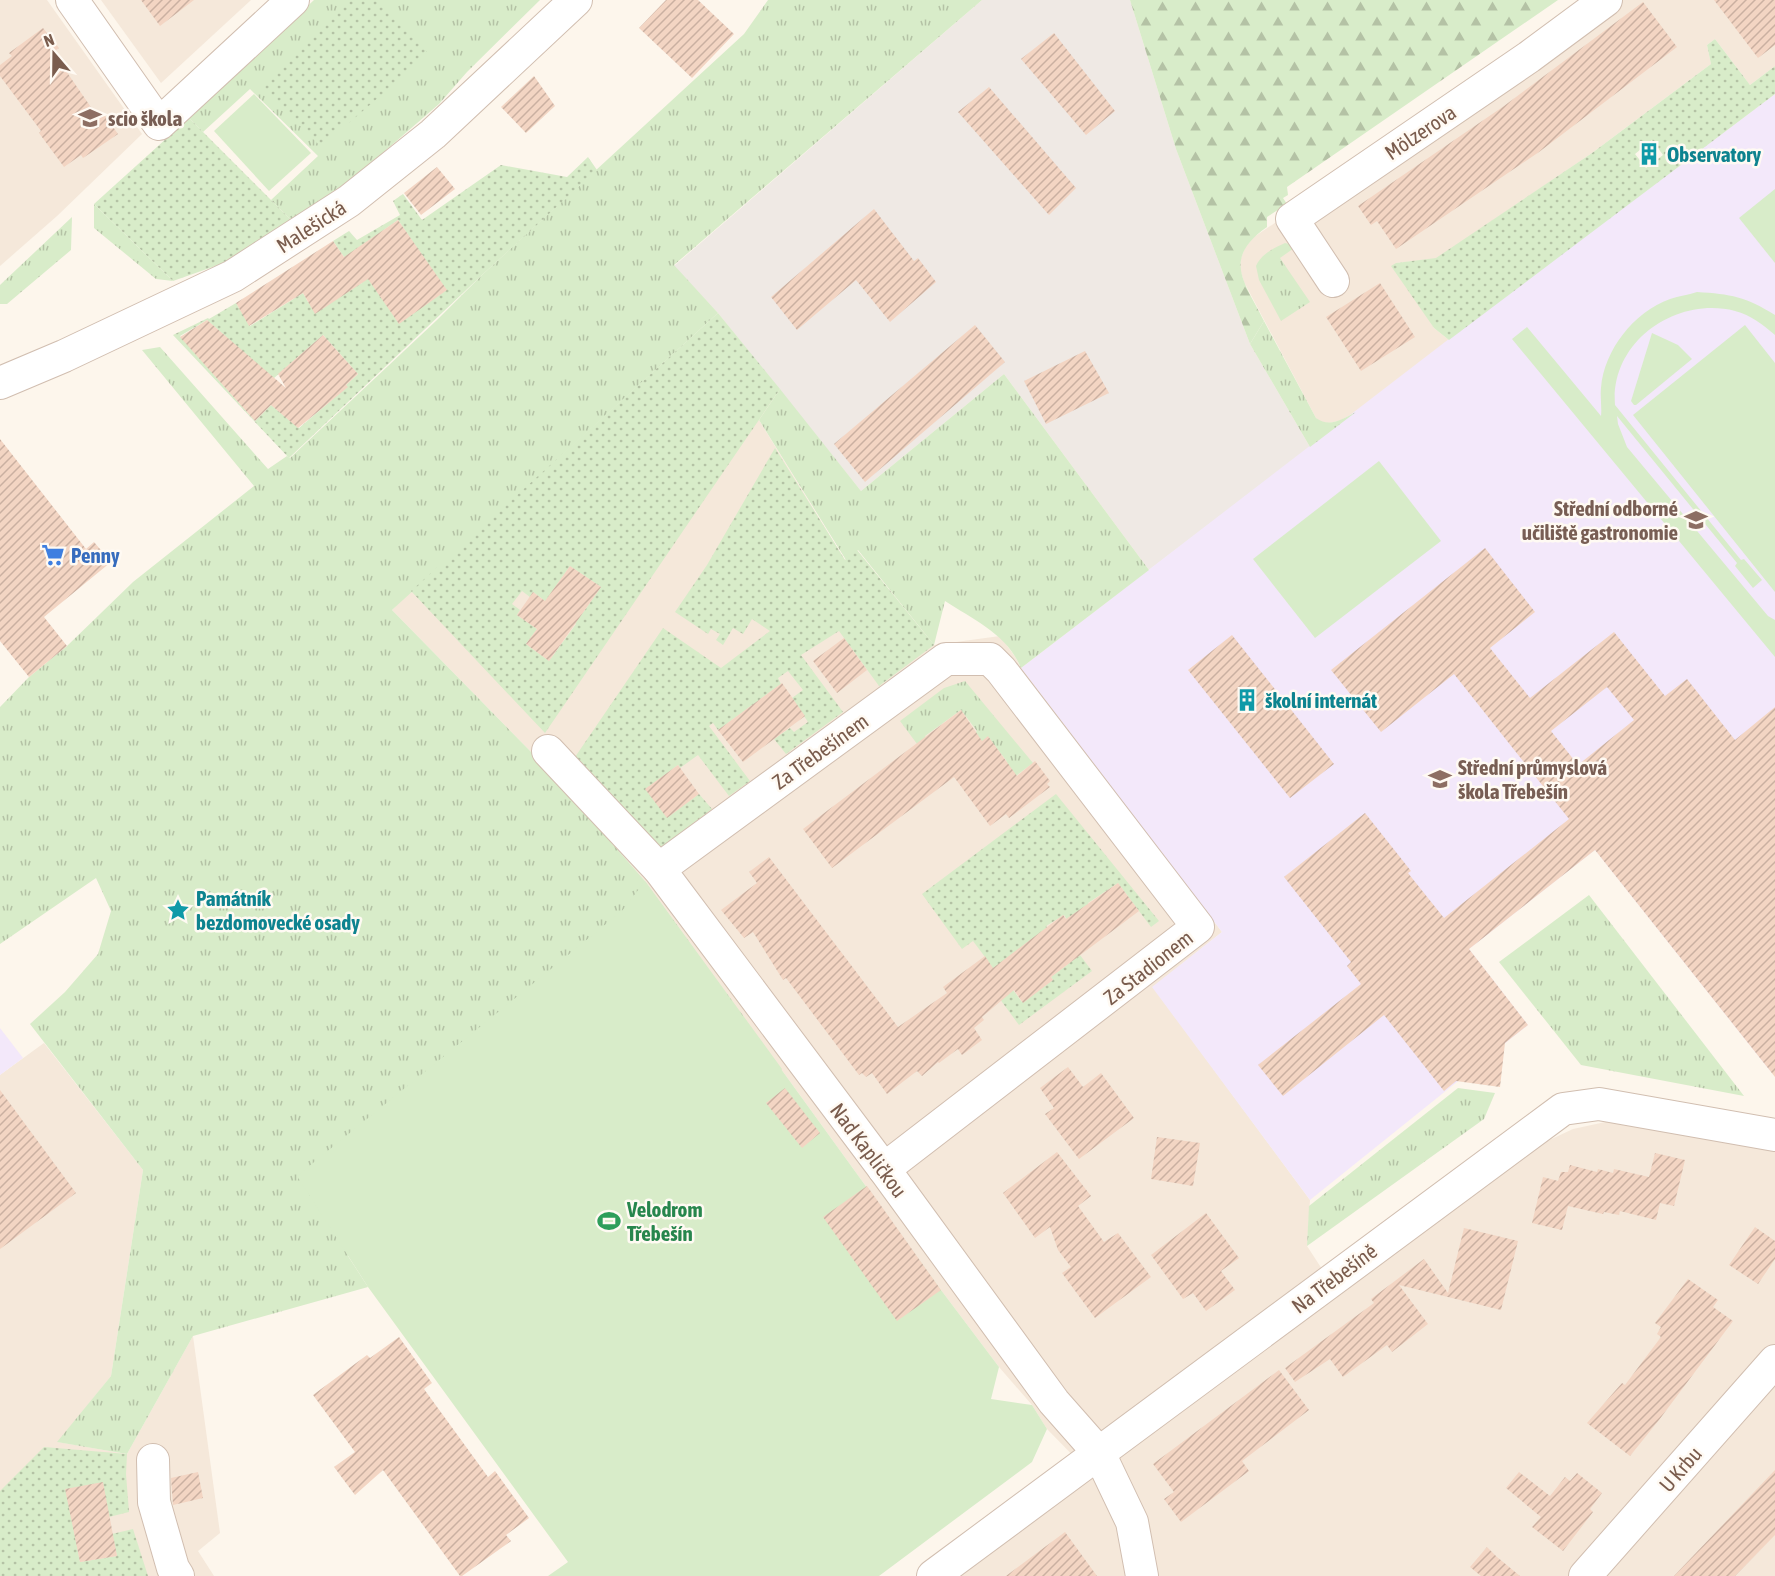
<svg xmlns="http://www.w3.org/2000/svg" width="1775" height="1576" viewBox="0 0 1775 1576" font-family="'Asap Condensed',sans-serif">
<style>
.residential{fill:#f5e8da}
.industrial{fill:#efe9e4}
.education{fill:#f3e8fa}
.grass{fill:url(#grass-tufts)}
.forest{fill:url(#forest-firs)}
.park{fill:url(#park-dots);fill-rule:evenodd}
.pitch{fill:#d8ecc9}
.building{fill:url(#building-hatch);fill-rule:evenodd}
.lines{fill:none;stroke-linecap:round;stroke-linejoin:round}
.minor-casing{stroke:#d1beb0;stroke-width:34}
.minor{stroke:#fff;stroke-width:32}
.labels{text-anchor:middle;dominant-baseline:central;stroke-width:5;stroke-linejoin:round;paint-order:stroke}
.education-label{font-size:21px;font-weight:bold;fill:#785e54;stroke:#fffaf3;text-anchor:start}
.street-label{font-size:21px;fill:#7a5c4d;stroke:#fffaf3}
.culture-label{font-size:21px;font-weight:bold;fill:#0d838f;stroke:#fffaf3;text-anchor:start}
.shop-label{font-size:21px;font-weight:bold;fill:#366cbe;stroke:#fffaf3;text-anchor:start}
.leisure-label{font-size:21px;font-weight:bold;fill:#27864d;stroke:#fffaf3;text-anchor:start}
</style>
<defs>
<pattern id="grass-tufts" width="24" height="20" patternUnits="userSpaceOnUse" patternTransform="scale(1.5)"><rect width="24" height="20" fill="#d8ecc9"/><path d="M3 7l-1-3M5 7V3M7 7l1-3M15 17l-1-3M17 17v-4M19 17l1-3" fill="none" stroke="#b4c2a5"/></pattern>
<pattern id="forest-firs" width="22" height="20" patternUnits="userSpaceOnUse" patternTransform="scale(1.5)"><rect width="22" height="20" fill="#d8ecc9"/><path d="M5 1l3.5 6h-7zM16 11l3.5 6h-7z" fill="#b4c2a5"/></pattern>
<pattern id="park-dots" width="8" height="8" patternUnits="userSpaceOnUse" patternTransform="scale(1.5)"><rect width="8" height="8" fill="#d8ecc9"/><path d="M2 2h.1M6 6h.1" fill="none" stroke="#b4c2a5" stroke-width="1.8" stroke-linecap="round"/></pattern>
<pattern id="building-hatch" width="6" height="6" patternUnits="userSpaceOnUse" patternTransform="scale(1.5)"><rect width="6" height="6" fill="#f3d5c3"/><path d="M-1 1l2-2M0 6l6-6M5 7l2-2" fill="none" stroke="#cab0a1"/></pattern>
</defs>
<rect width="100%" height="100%" fill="#fdf6ec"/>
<g class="residential">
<polygon points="0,0 47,0 142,134 57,216 0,266"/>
<polygon points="101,0 251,0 161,83"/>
<polygon points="1596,0 1775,0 1775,66 1750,85 1715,39 1707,45 1711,64 1592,153 1436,259 1396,263 1434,328 1449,340 1356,412 1339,421 1328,423 1321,422 1316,418 1244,282 1240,269 1241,258 1245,248 1254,237 1527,52"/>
<polygon points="780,389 759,420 845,560 857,550 934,645 1000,636 1016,658 1021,668 1222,932 1153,987 1310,1200 1307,1246 1337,1292 1541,1144 1573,1129 1610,1121 1775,1146 1775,1576 955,1576 1091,1474 1047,1429 1032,1405 999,1367 941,1290 645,881 536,757 392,610 411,591"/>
<polygon points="44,1043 143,1170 111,1376 58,1442 127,1454 193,1336 220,1533 198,1551 214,1576 0,1576 0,1075"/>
</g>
<polygon class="industrial" points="982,0 1130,0 1176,149 1250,344 1310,447 1149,570 1004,374 861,491 718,313 674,266"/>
<g class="education">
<polygon points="1775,94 1775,1069 1771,1072 1595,850 1469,949 1528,1025 1310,1200 1152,987 1222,932 1021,668 1458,332"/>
<polygon points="0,1028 23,1058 0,1075"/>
</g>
<g class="grass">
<polygon points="314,0 540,0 467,72 439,104 355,177 291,220 271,200 318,156 250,89 203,132 189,118"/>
<polygon points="768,0 982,0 674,265 718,313 392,610 536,757 645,881 782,1069 733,1103 348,1256 368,1287 193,1336 127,1454 57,1442 111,1376 143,1170 30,1024 65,992 98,954 111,911 96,878 0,944 0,707 29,677 67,646 133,582 254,486 142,350 160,347 268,469 287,456 290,458 437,320 482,275 744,34"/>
<polygon points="94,204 173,281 156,279 94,228"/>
<polygon points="72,217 71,250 7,304 0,304 0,285"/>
<path d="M1285,243L1297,246L1280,258L1310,302L1281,321L1259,280L1256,266C1261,254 1274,248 1285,243Z"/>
<path d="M1264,321L1316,418C1330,428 1342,419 1356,412L1310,447L1250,344Z"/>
<path d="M1004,374L1149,570L1021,668C1007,634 974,620 945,601L934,645L858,550L846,560L759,420L780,389L861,491Z"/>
<polygon points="965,681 1033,763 1013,778 1006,760 988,737 980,743 974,734 977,731 961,710 925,736 931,746 923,752 900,721 944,688"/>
<polygon points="1589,895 1744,1096 1581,1065 1499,962"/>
<polygon points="1458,1088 1495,1093 1484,1119 1307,1246 1309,1206"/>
</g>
<path class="forest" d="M1130,0H1558L1287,187L1288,195L1283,198L1287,204L1267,217V227C1222,259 1244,281 1264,321L1250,344L1176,149Z"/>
<g class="park">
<polygon points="351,0 377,0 429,54 321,147 261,84"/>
<path d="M1715,39L1750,85L1775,66V94L1449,340L1434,328L1391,266L1396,263L1436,258L1592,153L1711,64L1707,45ZM1652,140L1663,155L1646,168L1635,154Z"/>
<polygon points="189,118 291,220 221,264 173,281 94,204"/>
<path d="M588,157L597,170L482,275L289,458L173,335L208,318L209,319L236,303L250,326L303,293L308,302L362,283L333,241L349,231L357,240L400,215L393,201L403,194L422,220L501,165L567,177ZM398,220L446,290L399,323L351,253ZM207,320L273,379L323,335L358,374L346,385L347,387L299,428L271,405L255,421L180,336Z"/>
<path d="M718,313L780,389L545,733L411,591ZM570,566L601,587L582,614L551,593ZM522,591L530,597L533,592L576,624L549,661L526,644L537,629L517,615L520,610L512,604Z"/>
<polygon points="775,448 845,560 857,550 934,645 879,686 839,631 801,655 843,712 786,754 774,739 790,728 794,732 808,722 792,698 803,690 788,671 778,678 781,684 718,730 713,723 709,726 750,781 729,796 698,755 680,768 678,765 646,789 667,817 699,794 712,809 658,850 573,760 663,628 721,668 770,631 752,619 743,634 733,628 723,645 716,640 720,634 711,629 708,634 675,612 707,565"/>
<polygon points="1056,794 1159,921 1151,927 1118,883 1088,903 1089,905 1068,921 1064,915 1046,926 1051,933 1013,990 1022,1002 1053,980 1051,977 1080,955 1092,971 1019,1025 977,968 988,961 973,941 962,949 922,894"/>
<polygon points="44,1447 127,1454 126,1474 129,1512 109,1517 66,1489 80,1562 117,1556 112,1534 133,1529 148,1576 0,1576 0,1491"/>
</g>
<g class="pitch">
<polygon points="254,94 311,153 269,191 214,131"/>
<polygon points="1775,189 1775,263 1739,218"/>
<path d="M1697,292C1731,294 1746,297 1775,315V335C1763,325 1751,315 1735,311C1677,296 1610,341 1615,405L1741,560L1744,559L1762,580L1753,588L1735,566L1737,563L1617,416L1618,424L1627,447L1768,616L1775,620V657L1512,339L1527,327L1601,416C1602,407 1600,397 1601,388C1604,350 1634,312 1670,299C1679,296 1688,295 1697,292Z"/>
<polygon points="1745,325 1775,363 1775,592 1633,415"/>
<polygon points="1652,333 1678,345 1692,359 1636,405 1634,405 1631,401"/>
<polygon points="1379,461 1441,541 1315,638 1253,559"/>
<polygon points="645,881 941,1290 999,1367 991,1399 1032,1405 1047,1429 1032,1462 879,1576 548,1576 568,1562 368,1287 297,1176 622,911"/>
</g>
<g class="building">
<polygon points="141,0 194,0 160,26"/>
<polygon points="666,0 698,0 734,34 692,78 639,28"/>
<polygon points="1714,0 1775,0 1775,45 1758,58"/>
<polygon points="1643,2 1677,47 1539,152 1396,249 1377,221 1371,225 1358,206 1504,106"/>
<polygon points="43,28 59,48 53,52 97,116 103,113 118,134 83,158 81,155 64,167 39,133 41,131 0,76 0,65 12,56 9,53"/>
<polygon points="1054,33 1115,111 1086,135 1021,59"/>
<polygon points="534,76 555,106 526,133 501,107"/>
<polygon points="989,87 1076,188 1049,215 958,112"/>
<polygon points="437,167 455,189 421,215 404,193"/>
<polygon points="874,209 914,261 918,258 936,282 890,322 856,280 797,330 771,297"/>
<polygon points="398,220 447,290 399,324 368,279 315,314 303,293 249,326 236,303 333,241 344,257"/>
<polygon points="1380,283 1415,337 1361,371 1326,317"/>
<polygon points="207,320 286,388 278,374 323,335 358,374 346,385 348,387 298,428 271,405 255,421 180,337"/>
<polygon points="975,325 1005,362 865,482 834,444"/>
<polygon points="1085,351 1109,393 1046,424 1024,381"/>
<polygon points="0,439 86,549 94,542 111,562 44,617 67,646 29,677 0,641"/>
<path d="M1485,548L1535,612L1490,648L1530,698L1614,632L1665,696L1687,679L1735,740L1775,707V1077L1595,850L1469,949L1528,1025L1505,1043L1500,1087L1456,1081L1444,1091L1384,1015L1283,1096L1258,1065L1361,984L1347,966L1351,962L1284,877L1365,813L1411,871L1408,873L1444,918L1569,819L1454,674L1381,732L1331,670ZM1607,687L1634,720L1578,765L1551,731Z"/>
<polygon points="570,566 601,587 549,661 526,644 537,629 517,615 533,592 545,601"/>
<polygon points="1232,635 1334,764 1290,798 1188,670"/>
<polygon points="844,638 867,670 837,693 813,661"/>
<polygon points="782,683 805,716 743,762 718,730"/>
<polygon points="961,710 982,741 988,736 1017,776 1035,761 1050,781 1047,784 1050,787 1009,818 1006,814 990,826 954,777 832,868 803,829"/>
<polygon points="678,765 699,794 667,818 645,789"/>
<polygon points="769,857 898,1027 947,993 943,987 985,956 993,968 1063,915 1066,919 1118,883 1139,911 1051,977 1053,980 1023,1003 1014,990 982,1017 984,1020 974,1028 982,1040 962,1055 958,1049 939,1063 938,1062 922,1076 917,1071 887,1094 872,1073 866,1077 862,1073 859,1075 786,978 783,980 753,932 744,938 721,910 757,883 749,872"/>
<polygon points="1068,1067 1083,1087 1101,1073 1134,1118 1079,1159 1045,1114 1054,1108 1040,1088"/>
<polygon points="785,1088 820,1133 802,1148 766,1103"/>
<polygon points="0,1090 76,1193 0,1249"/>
<polygon points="1157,1137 1200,1143 1193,1186 1151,1179"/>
<polygon points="1057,1152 1091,1196 1078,1206 1104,1242 1118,1233 1151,1277 1095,1318 1062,1273 1071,1267 1058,1250 1050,1227 1035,1238 1003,1193"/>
<polygon points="1655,1153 1685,1160 1674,1206 1660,1203 1656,1220 1620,1211 1619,1215 1604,1212 1603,1214 1568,1206 1562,1230 1532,1223 1543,1177 1558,1181 1561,1172 1568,1172 1570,1165 1597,1172 1598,1169 1613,1173 1614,1169 1649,1177"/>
<polygon points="867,1186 941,1290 897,1321 823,1217"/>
<polygon points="1206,1213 1239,1258 1221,1271 1235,1290 1206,1311 1193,1293 1183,1299 1151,1255"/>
<polygon points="1755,1227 1775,1241 1775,1259 1758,1284 1729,1265"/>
<polygon points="1464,1228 1518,1241 1501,1310 1399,1285 1428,1324 1392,1352 1387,1345 1343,1377 1330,1359 1295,1382 1285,1368 1374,1303 1371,1299 1424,1259 1448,1293"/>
<polygon points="1688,1279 1718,1300 1713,1307 1733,1321 1659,1420 1630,1456 1587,1423 1622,1383 1625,1385 1661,1337 1657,1334 1661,1327 1655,1323"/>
<polygon points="399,1337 432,1383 424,1389 488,1477 495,1471 529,1518 506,1535 511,1541 462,1576 460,1576 383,1470 355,1495 334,1467 355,1452 313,1395 367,1355 370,1358"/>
<polygon points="1279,1370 1309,1410 1242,1461 1249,1471 1181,1522 1164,1499 1174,1492 1153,1464"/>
<polygon points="1775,1470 1775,1535 1735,1576 1674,1576"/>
<polygon points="198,1472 203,1498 173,1505 171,1478"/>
<polygon points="1519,1472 1550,1496 1565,1477 1570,1481 1577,1473 1602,1493 1590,1509 1593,1512 1563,1551 1532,1527 1541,1517 1506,1488"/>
<polygon points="103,1482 117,1556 80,1562 65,1489"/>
<polygon points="1065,1532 1097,1576 1006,1576"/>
<polygon points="1487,1547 1497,1557 1520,1576 1481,1576 1470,1567"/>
</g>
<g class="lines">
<g class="minor-casing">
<g id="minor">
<polyline points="72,0 159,124 293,0"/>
<polyline points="1333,281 1292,219 1529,57 1606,0"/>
<polyline points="0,383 64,356 233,276 349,201 433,134 576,0"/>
<polyline points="548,751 659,869 884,1169 1054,1402 1099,1453 1132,1522 1142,1576"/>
<polyline points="659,869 946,659 990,659 1001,670 1198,927 884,1169"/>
<polyline points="153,1460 154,1502 173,1568 178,1576"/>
<polyline points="933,1576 1563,1109 1599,1104 1775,1135"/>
<polyline points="1585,1576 1775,1361"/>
</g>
</g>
<use href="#minor" class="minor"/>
</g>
<defs>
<g id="school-bare" transform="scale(1.8)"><path d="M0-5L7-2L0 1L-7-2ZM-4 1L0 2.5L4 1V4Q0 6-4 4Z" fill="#8d6e63" stroke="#fffaf3" stroke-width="2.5" paint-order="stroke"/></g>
<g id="building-bare" transform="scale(1.8)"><path d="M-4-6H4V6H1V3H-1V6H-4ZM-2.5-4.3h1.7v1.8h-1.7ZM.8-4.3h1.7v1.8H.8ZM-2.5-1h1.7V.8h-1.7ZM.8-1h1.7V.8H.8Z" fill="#0f9aa8" stroke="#fffaf3" stroke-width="2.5" paint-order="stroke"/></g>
<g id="university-bare" transform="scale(1.8)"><path d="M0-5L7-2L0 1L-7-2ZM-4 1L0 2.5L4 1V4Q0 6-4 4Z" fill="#8d6e63" stroke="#fffaf3" stroke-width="2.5" paint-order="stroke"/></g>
<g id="supermarket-bare" transform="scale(1.8)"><path d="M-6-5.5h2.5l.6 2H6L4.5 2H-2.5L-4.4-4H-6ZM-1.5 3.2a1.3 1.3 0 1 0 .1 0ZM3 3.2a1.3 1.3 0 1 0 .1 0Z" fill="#3f7fe0" stroke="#fffaf3" stroke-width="2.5" paint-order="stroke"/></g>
<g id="sight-bare" transform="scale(1.8)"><path d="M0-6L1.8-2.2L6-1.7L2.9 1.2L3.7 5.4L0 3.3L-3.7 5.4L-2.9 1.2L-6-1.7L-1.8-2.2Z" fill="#0f9aa8" stroke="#fffaf3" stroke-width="2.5" paint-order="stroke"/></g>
<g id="stadium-bare" transform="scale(1.8)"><path d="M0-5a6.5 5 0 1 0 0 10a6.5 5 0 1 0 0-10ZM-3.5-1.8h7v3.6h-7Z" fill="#2e9e5b" stroke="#fffaf3" stroke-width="2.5" paint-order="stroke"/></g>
</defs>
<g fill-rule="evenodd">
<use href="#school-bare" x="90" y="118"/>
<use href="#building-bare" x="1649" y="154"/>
<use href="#university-bare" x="1696" y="520"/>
<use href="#supermarket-bare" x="53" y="555"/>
<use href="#building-bare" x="1247" y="700"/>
<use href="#university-bare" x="1440" y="779"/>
<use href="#sight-bare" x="178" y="910"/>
<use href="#stadium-bare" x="609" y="1221"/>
</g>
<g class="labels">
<g class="education-label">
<text x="108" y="118">scio škola</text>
<text x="1678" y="508" text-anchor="end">Střední odborné<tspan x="1678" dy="24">učiliště gastronomie</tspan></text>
<text x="1458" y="767">Střední průmyslová<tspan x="1458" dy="24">škola Třebešín</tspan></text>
</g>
<g class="street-label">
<text transform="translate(1420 132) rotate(-34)">Mölzerova</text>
<text transform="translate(311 226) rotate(-33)">Malešická</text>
<text transform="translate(820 751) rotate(-36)">Za Třebešínem</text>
<text transform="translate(1148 967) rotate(-38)">Za Stadionem</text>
<text transform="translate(869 1150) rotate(53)">Nad Kapličkou</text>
<text transform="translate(1334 1278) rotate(-37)">Na Třebešíně</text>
<text transform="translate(1680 1469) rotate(-49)">U Krbu</text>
</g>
<g class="culture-label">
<text x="1667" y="154">Observatory</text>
<text x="1265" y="700">školní internát</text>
<text x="196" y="898">Památník<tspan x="196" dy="24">bezdomovecké osady</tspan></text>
</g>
<g class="shop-label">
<text x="71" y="555">Penny</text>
</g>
<g class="leisure-label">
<text x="627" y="1209">Velodrom<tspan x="627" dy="24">Třebešín</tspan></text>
</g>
</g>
<g transform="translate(54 54) rotate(340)" stroke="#fffaf3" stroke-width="4.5" paint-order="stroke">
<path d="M0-4.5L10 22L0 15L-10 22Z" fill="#7a5c4d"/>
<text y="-9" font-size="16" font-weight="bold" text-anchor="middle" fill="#7a5c4d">N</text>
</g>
</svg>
